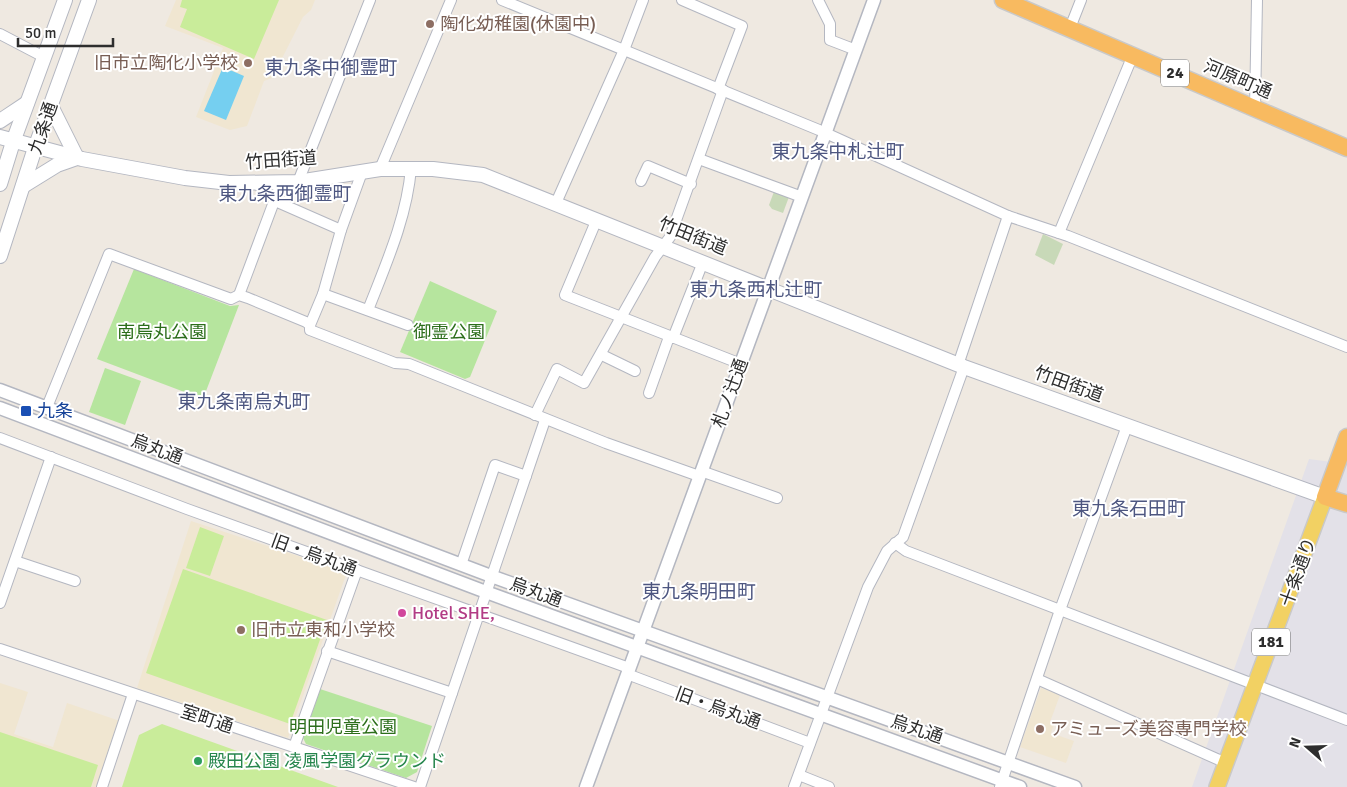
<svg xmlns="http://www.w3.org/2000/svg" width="1347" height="787" viewBox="0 0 1347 787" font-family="Signika,'Noto Sans JP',sans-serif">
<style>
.industrial{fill:#e3e1e8}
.education{fill:#f0e6d1}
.green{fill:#b6e59e}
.cemetery{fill:#c8d9b8}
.pitch{fill:#c9ec9a}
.water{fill:#75cff0}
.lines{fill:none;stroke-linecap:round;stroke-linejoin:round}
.minor-casing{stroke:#b4b7c1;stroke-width:12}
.tertiary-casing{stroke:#b4b7c1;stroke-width:15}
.secondary-casing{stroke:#b4b7c1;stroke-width:16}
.primary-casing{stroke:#c9c9c9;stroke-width:18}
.trunk-casing{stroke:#c9c9c9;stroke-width:19}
.minor{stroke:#fff;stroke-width:10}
.tertiary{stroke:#fff;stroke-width:12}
.secondary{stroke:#fff;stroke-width:14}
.primary{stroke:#f2d163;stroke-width:15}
.trunk{stroke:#f8ba60;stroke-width:16}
.education-dot{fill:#8d6e63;stroke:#fff;stroke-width:2}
.transit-dot{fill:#1a4fb4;stroke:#fff;stroke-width:2}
.hotel-dot{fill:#d1479c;stroke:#fff;stroke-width:2}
.leisure-dot{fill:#2e9e5b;stroke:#fff;stroke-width:2}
.labels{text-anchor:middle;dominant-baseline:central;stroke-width:4;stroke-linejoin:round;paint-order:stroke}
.shield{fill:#fff;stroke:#6d6d6d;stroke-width:1}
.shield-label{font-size:16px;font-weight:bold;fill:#2e2e2e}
.education-label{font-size:18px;fill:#785e54;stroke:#fff;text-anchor:start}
.street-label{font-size:18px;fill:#2e2e2e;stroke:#fff}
.park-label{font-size:18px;fill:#2c6e1b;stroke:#fff}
.transit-label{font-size:18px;fill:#164399;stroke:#fff;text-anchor:start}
.hotel-label{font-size:18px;fill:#b23c85;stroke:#fff;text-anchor:start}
.leisure-label{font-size:18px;fill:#27864d;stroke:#fff;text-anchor:start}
.neighbourhood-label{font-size:19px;fill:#4d5680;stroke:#fff}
</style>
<rect width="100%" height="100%" fill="#efe9e1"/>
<polygon class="industrial" points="1309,459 1347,464 1347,787 1192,787"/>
<g class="education">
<polygon points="176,0 315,0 311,10 303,17 272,78 264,81 247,126 230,130 196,117 223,48 165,26"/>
<polygon points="191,521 347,572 288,738 137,688"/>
<polygon points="0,683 28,692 14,734 53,747 67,703 120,721 97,787 0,787"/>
<polygon points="1041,688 1060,695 1050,722 1054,724 1051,733 1074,741 1066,763 1020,747"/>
</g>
<g class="green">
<polygon points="134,269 230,306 239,305 203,399 97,359"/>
<polygon points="430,281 497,311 470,377 465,379 400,352"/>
<polygon points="105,368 141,381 125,425 89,412"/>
<polygon points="320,689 432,726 417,772 406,778 306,744 303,738"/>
</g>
<g class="cemetery">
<polygon points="775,189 790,194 783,213 772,209 769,205"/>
<polygon points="1043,234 1063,244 1054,265 1035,255"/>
</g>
<g class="pitch">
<polygon points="182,0 279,0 254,59 180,27 187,9 180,7"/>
<polygon points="200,527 224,536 210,576 186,568"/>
<polygon points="183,569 327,620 290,724 146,673"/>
<polygon points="162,724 338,787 122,787 139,735"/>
<polygon points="0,732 98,765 91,787 0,787"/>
</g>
<polygon class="water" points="223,67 244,76 226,120 204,111"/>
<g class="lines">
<g class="minor-casing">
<g id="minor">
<polyline points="502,0 819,130 1008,216 1068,236 1347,347"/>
<polyline points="682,0 742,26 718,89"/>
<polyline points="818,0 830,24 830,40 856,50"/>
<polyline points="1070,28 1081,0"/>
<polyline points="0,34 44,57"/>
<polyline points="1255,108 1257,0"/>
<polyline points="699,159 802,197"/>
<polyline points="380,169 451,0"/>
<polyline points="641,181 648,166 691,184"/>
<polyline points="298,182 370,0"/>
<polyline points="275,201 341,230"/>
<polyline points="556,203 624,50 643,0"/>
<polyline points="597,219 565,295 741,364"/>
<polyline points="1059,233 1133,55"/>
<polyline points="323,294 408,325"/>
<polyline points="239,295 281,183"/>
<path d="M368,310C386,264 407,217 411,168"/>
<polyline points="310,325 323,294 341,230 362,172"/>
<polyline points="673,338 703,262"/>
<polyline points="602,355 635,371"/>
<polyline points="958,365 1008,216"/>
<polyline points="649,393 669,337"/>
<polyline points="47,407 109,254 231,299 239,295 248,298 306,322 310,325 310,330 395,363 409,364 606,443 699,476"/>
<polyline points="535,415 557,369 584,383 655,257 670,237 723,90"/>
<polyline points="0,438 187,509 629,668"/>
<polyline points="701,471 777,498"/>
<polyline points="895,543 906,551 1347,720"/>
<polyline points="15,561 75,581"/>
<polyline points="461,565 495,465 526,476"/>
<polyline points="0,603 51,457"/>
<polyline points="0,649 414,787"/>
<polyline points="327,651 452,693"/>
<polyline points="627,674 810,743"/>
<polyline points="1037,679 1226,763"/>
<polyline points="294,747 357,570"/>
<polyline points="799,775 829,787"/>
<polyline points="102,787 133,694"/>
<polyline points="420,787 545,420"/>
<polyline points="794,787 868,587 887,551 903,537 964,367"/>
<polyline points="1000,787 1060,610 1127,426"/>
</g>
</g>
<g class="tertiary-casing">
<g id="tertiary">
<polyline points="0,390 491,576 1075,787"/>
<polyline points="0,408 486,592 1020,787"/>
<polyline points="586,787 874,0"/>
</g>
</g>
<g class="secondary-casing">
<g id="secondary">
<polyline points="0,121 27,103"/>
<polyline points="0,137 82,159 185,178 229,183 298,182 380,169 433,169 483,175 964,367 1325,497"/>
<polyline points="0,184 13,142 65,0"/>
<polyline points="23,186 57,165 77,158 51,106"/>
<polyline points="0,256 35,148 89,0"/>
</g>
</g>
<g class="primary-casing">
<polyline id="primary" points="1217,787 1325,497"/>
</g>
<g class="trunk-casing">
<g id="trunk">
<polyline points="1003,0 1347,148"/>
<polyline points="1347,437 1325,497 1347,504"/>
</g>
</g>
<use href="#minor" class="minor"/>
<use href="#tertiary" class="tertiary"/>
<use href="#secondary" class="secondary"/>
<use href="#primary" class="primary"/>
<use href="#trunk" class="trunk"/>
</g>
<g class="education-dot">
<circle cx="430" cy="24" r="5"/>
<circle cx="248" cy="63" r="5"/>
<circle cx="241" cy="630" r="5"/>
<circle cx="1040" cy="729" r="5"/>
</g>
<rect class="transit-dot" x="20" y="405" width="12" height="12" rx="2.5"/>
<circle class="hotel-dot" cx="402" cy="613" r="5"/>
<circle class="leisure-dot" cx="198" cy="761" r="5"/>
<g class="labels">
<g class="shield">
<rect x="1161" y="59.5" width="28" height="27" rx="4"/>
<rect x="1252" y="628.5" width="38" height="27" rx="4"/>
</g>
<g class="shield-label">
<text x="1175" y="73">24</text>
<text x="1271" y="642">181</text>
</g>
<g class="education-label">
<text x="440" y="24">陶化幼稚園(休園中)</text>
<text x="238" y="63" text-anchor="end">旧市立陶化小学校</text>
<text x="251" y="630">旧市立東和小学校</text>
<text x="1050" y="729">アミューズ美容専門学校</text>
</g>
<g class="street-label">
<text transform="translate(1238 79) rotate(23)">河原町通</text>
<text transform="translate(43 128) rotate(-71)">九条通</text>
<text transform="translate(281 160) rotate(-4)">竹田街道</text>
<text transform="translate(693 236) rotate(22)">竹田街道</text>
<text transform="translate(1069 384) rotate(20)">竹田街道</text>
<text transform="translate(730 393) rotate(-70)">札ノ辻通</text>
<text transform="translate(157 449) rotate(21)">烏丸通</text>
<text transform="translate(314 555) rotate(20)">旧・烏丸通</text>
<text transform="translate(1298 572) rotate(-70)">十条通り</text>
<text transform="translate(536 592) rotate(20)">烏丸通</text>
<text transform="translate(718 708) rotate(20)">旧・烏丸通</text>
<text transform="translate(207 719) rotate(18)">室町通</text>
<text transform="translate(917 729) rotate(19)">烏丸通</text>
</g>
<g class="park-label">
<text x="162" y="332">南烏丸公園</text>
<text x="449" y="332">御霊公園</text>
<text x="343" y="727">明田児童公園</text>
</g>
<g class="transit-label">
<text x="37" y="411">九条</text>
</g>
<g class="hotel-label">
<text x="412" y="613">Hotel SHE,</text>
</g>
<g class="leisure-label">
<text x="208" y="761">殿田公園 凌風学園グラウンド</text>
</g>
<g class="neighbourhood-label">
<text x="331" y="68">東九条中御霊町</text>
<text x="838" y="152">東九条中札辻町</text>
<text x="285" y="194">東九条西御霊町</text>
<text x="756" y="290">東九条西札辻町</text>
<text x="244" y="402">東九条南烏丸町</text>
<text x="1129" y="509">東九条石田町</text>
<text x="699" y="592">東九条明田町</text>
</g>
</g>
<g transform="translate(1307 747) rotate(290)" stroke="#ffffff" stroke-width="4" paint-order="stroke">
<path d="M0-4L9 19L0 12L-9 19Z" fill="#2e2e2e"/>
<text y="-8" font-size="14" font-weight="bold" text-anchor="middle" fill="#2e2e2e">N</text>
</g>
<path d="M18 38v8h95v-8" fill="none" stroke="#2e2e2e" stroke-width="2.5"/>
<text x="25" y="38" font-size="15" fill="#2e2e2e" stroke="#ffffff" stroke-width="4" paint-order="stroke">50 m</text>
</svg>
